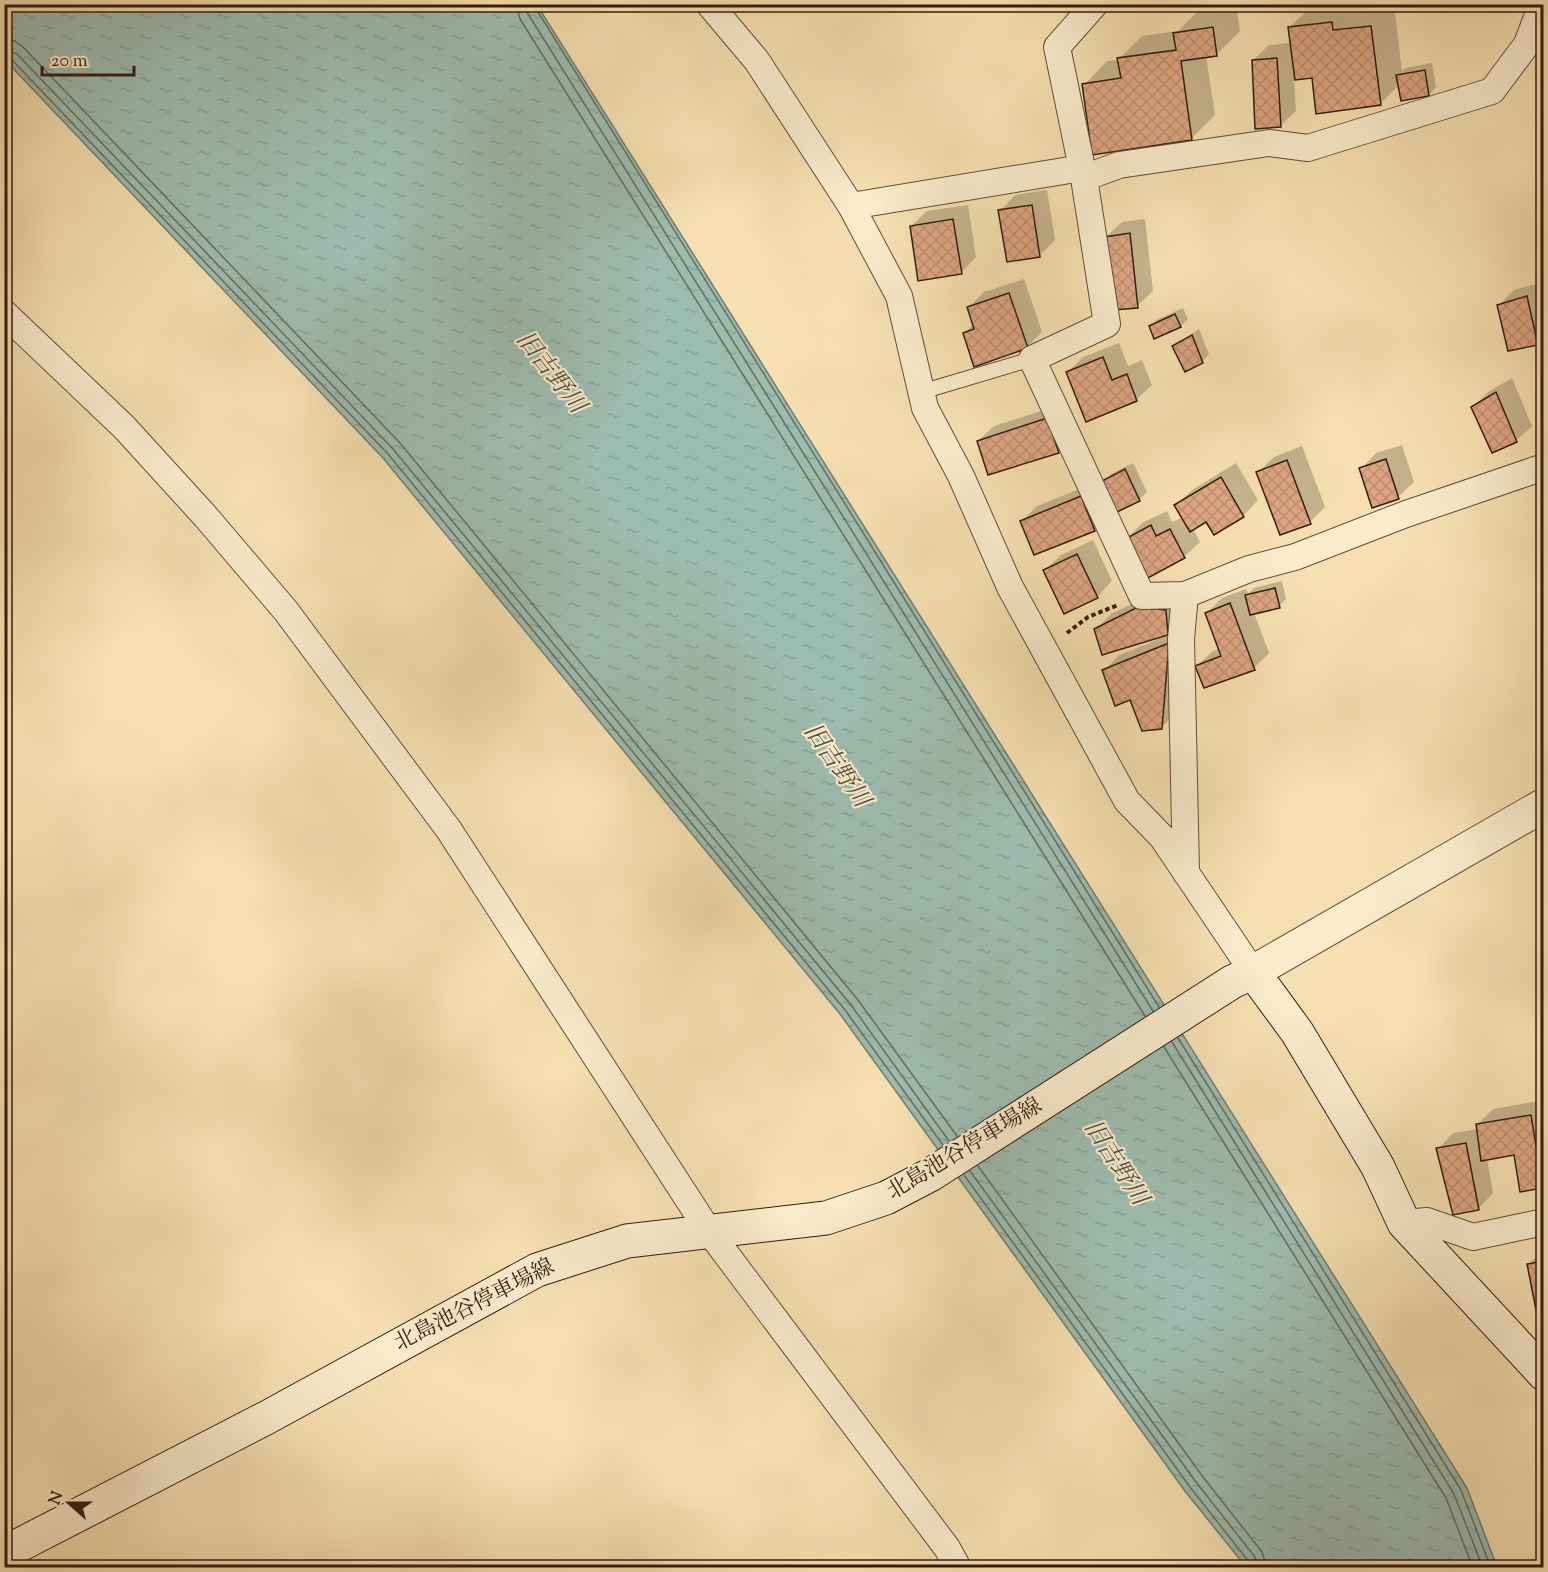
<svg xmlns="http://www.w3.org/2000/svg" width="1548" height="1572" viewBox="0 0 1548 1572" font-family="'Sorts Mill Goudy','Noto Serif JP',serif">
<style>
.water{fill:url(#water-ripples);stroke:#737c70;stroke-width:1.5}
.shadow{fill:#0003}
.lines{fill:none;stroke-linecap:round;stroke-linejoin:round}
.shore{stroke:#686c60;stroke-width:1.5}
.building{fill:url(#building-cross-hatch);stroke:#331b11;stroke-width:1.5}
.service-casing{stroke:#644c39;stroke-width:16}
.minor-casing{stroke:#644c39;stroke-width:28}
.tertiary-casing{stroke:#644c39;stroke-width:35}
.secondary-casing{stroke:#331b11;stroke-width:35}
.path{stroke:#331b11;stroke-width:4;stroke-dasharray:4.5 3;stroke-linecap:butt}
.service{stroke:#f9ebcc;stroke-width:14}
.minor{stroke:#f9ebcc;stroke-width:26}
.tertiary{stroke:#f9ebcc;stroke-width:33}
.secondary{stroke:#f9ebcc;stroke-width:33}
.labels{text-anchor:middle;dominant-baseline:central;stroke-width:4.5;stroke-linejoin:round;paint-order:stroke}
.street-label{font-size:22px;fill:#331b11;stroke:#f9ebcc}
.water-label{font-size:24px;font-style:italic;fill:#534b41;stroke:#f9ebcc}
</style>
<defs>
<pattern id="water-ripples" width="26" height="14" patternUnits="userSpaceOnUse" patternTransform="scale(1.5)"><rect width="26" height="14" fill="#9dbcb0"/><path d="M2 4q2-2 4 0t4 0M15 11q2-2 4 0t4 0" fill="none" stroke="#88a196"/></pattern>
<pattern id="building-cross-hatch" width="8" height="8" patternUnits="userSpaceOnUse" patternTransform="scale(1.5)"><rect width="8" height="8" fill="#dda582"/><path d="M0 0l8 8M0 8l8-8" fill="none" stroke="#be8d6f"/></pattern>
</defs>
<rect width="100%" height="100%" fill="#f6e0b1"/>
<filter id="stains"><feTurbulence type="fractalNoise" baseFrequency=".00333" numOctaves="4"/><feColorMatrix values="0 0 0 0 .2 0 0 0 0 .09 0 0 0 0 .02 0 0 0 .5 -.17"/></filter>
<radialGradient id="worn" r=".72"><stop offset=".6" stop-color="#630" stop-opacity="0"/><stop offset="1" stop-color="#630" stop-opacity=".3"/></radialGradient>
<polygon class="water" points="5,5 537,5 1467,1488 1497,1567 1246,1567 1185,1491 840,1014 383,458 5,60"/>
<g class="shadow">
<polygon points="1356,4 1356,8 1394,4 1402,71 1405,68 1432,63 1436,87 1429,95 1400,84 1380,104 1313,76 1294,79 1296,111 1280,126 1253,60 1269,45 1291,43 1289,28 1313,5"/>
<polygon points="1236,5 1240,31 1217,54 1206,56 1215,115 1192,138 1084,85 1107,61 1118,60 1142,36 1178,31 1198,11"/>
<polygon points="1047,190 1055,240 1040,255 1000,211 1015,195"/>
<polygon points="968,205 976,257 961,273 911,226 927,211"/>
<polygon points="1145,219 1153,291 1137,306 1106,237 1122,222"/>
<polygon points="1024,279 1042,332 1027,347 964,333 974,324 968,308 984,292"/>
<polygon points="1542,282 1544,338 1538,344 1498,306 1514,290"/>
<polygon points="1183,308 1188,319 1181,326 1150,326 1158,319"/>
<polygon points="1199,329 1209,354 1202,362 1174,346"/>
<polygon points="1119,343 1128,366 1142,360 1152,385 1136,400 1067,373 1083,357"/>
<polygon points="1512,378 1532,426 1516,441 1473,407 1488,392"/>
<polygon points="1063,404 1073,436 1058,451 978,441 994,426"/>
<polygon points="1402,445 1414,482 1398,497 1361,469 1376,453"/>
<polygon points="1302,446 1325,507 1310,522 1258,472 1274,457"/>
<polygon points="1133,463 1147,492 1139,500 1104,481 1111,474"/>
<polygon points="1236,463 1258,500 1243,516 1207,520 1193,528 1200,542 1184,557 1127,539 1142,523 1167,511 1172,522 1183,517 1176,505 1192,490"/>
<polygon points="1097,482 1110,514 1094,529 1035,553 1022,521 1037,506"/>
<polygon points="1093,540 1112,581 1097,597 1045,570 1061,555"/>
<polygon points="1282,581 1286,599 1279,606 1254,613 1269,653 1254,668 1197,666 1213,651 1220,648 1207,613 1222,598 1246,589 1248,594 1254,588"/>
<polygon points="1154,593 1183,618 1165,636 1096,630 1111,614"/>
<polygon points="1184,629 1177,712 1161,728 1104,671 1119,655"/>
<polygon points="1544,1100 1544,1185 1516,1153 1487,1158 1493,1193 1478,1209 1438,1149 1453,1133 1478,1129 1478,1124 1493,1109"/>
<polygon points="1544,1249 1544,1323 1528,1265"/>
</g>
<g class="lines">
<g class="shore">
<polyline points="516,4 520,19 1145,1016"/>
<polyline points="525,4 528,14 1153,1011"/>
<polyline points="533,4 1159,1007"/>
<polyline points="4,40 15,41 23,47 400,443 858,1000 957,1136"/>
<polyline points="4,49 17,54 393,449 851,1005 949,1141"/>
<polyline points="4,57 11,59 388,454 845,1010 943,1145"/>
<polyline points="1178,1038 1461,1490 1491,1568"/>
<polyline points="1172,1042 1454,1494 1483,1568"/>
<polyline points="1164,1047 1446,1498 1473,1568"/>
<polyline points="978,1166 1203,1477 1262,1552 1267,1568"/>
<polyline points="970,1171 1196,1482 1255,1557 1258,1568"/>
<polyline points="964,1175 1190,1487 1249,1562 1250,1568"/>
</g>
</g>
<g class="building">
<polygon points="1332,22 1333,30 1371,26 1381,105 1316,114 1312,78 1295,80 1288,27"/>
<polygon points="1213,27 1217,56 1181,61 1192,140 1092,155 1082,84 1121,78 1117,58 1176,50 1173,33"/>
<polygon points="1277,58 1281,127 1255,129 1252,60"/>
<polygon points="1425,70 1429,96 1401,101 1396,75"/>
<polygon points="1032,205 1040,257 1007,262 998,210"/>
<polygon points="953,219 962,274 918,281 910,226"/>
<polygon points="1130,233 1138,308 1113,310 1105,237"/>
<polygon points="1009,293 1028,348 974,367 963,333 974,329 967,307"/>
<polygon points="1527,296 1538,345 1508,351 1497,305"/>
<polygon points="1175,314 1181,327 1154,339 1149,326"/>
<polygon points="1192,335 1203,363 1185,372 1172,346"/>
<polygon points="1103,357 1112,380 1127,374 1137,401 1086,422 1066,372"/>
<polygon points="1496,392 1517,442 1492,453 1471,407"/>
<polygon points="1047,418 1059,453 988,475 977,441"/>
<polygon points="1386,459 1399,499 1372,508 1359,468"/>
<polygon points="1287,460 1311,524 1280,535 1256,472"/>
<polygon points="1125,469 1140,501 1117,512 1102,481"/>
<polygon points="1221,477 1244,517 1214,535 1206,522 1190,532 1174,505"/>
<polygon points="1081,496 1095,531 1034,555 1020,521"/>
<polygon points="1151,525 1156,536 1170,529 1185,558 1146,579 1125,539"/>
<polygon points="1077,554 1098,598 1064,614 1043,570"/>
<polygon points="1275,588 1280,608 1250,615 1245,595"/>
<polygon points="1230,603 1255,670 1204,688 1195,666 1221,656 1205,613"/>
<polygon points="1138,607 1166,610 1168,635 1102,655 1094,629"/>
<polygon points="1169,643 1162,729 1142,731 1130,700 1115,706 1102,670"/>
<polygon points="1531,1115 1543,1188 1520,1192 1514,1155 1481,1161 1476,1124"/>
<polygon points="1466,1143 1479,1210 1453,1215 1436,1148"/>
<polygon points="1544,1261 1544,1324 1539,1325 1527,1264"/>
</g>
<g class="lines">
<g class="service-casing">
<polyline id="service" points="921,392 1032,359"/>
</g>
<g class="minor-casing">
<g id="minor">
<polyline points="709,4 757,61 851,206 899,296 925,408 961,476 1010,587 1127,801 1162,837 1253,972"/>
<polyline points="1095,4 1057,47 1084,178 1107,324 1032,359 1142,596 1185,595 1249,569 1295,557 1406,514 1544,467"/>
<polyline points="1084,178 1119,165 1269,143 1308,148 1492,91 1527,44 1542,4"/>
<polyline points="851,206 1082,168"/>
<polyline points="4,313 124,427 206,517 286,611 449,830 708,1230 947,1548 958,1568"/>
<polyline points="1185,595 1181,639 1186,873"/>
<polyline points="1404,1223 1427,1221 1473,1237 1544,1222"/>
</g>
</g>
<g class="tertiary-casing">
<polyline id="tertiary" points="1253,972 1544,805"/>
</g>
<g class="secondary-casing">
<polyline id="secondary" points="4,1553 266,1418 537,1270 627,1241 826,1218 886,1198 930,1175 1232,982 1253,972 1297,1032 1378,1167 1404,1223 1544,1374"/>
</g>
<polyline class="path" points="1067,633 1088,617 1118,605"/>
<use href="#service" class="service"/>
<use href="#minor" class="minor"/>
<use href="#tertiary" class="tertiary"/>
<use href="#secondary" class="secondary"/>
</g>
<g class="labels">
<g class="street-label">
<text transform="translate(965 1150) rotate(-31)">北島池谷停車場線</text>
<text transform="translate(475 1306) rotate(-27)">北島池谷停車場線</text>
</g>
<g class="water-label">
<text transform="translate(550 373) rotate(52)">旧吉野川</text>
<text transform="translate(836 766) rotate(55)">旧吉野川</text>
<text transform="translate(1115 1163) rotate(57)">旧吉野川</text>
</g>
</g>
<rect width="1548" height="1572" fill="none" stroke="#f6e0b1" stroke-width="24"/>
<rect x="6" y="6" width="1536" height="1560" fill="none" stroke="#331b11" stroke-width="3"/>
<rect x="12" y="12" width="1524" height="1548" fill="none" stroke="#331b11" stroke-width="1.5"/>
<g transform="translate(69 1503) rotate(291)" stroke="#f9ebcc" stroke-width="4.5" paint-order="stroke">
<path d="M0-4.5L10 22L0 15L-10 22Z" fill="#331b11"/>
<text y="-9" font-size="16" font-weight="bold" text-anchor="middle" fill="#331b11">N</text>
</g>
<path d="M42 66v9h92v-9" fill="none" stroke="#331b11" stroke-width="3"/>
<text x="51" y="66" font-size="18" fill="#331b11" stroke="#f9ebcc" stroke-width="4.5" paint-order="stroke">20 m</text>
<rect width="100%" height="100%" filter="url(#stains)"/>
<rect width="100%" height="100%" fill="url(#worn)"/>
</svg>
